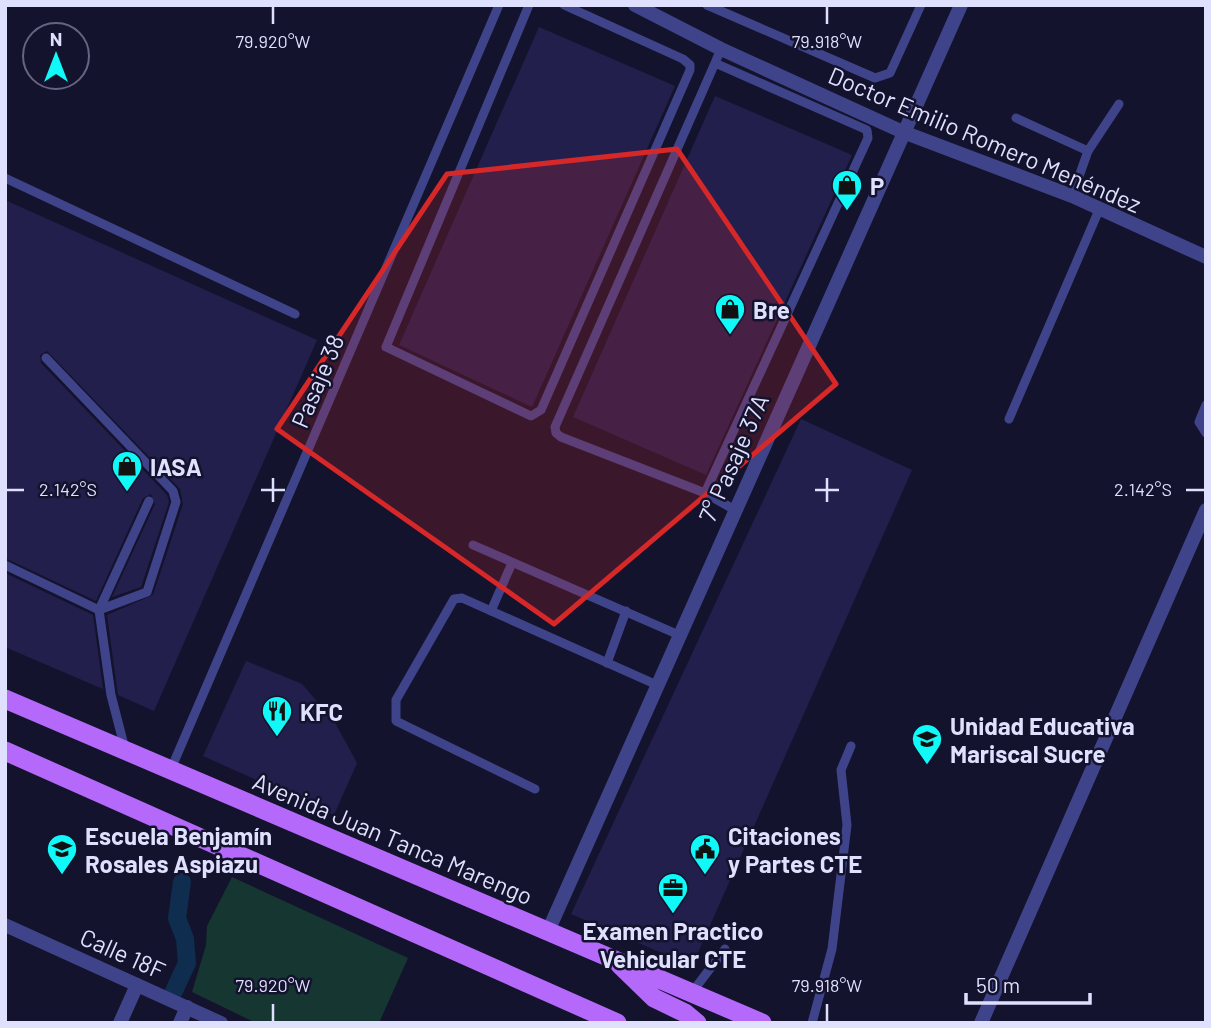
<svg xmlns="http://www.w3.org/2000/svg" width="1211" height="1028" viewBox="0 0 1211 1028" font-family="Barlow,sans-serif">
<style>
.green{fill:#163632}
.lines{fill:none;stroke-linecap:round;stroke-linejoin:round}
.canal{stroke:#0f2d4f;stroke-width:18}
.building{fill:#231f4d}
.service{stroke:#3f448a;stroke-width:9}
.minor{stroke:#3f448a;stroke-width:14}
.tertiary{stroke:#3f448a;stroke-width:14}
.primary{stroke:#b569fb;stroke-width:19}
.marked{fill:#d62828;fill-opacity:0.2;stroke:#d62828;stroke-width:5;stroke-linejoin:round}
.ticks{fill:none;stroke:#dfdffe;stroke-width:2.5}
.labels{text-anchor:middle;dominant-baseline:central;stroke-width:5;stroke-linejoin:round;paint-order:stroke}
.street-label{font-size:24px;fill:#dfdffe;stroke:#14132d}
.poi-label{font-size:24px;font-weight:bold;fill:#dfdffe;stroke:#14132d;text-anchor:start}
.ticks-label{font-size:18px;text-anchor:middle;fill:#dfdffe;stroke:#14132d;stroke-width:5;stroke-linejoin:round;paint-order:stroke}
</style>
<rect width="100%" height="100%" fill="#14132d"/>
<polygon class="green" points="232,877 408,958 379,1023 256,1023 192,992 206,945 207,926"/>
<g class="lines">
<polyline class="canal" points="174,991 187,963 185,939 177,918 182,882"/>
</g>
<g class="building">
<polygon points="539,27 675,86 532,407 399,345"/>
<polygon points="715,96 852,155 706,475 573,417"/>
<polygon points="5,200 317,340 154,711 118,695 107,615 153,595 183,504 180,489 47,351 40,355 41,363 167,495 169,502 141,587 112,597 155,504 151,494 143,498 96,601 5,558"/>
<polygon points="801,419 912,470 692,966 571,914"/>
<polygon points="5,573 93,615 103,689 5,647"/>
<polygon points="246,661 302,684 334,721 357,763 334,815 203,756"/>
</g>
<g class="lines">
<g class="service">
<polyline points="529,5 386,347 531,416 541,410 690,70 690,65 683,59 564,5"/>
<polyline points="707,5 875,78 890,73 921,5"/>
<polyline points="715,63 867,130 868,138 705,493 561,437 556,433 555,427 715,63 721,49"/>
<polyline points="1016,118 1088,151"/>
<polyline points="5,178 295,314"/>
<polyline points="1072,196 1088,151 1119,104"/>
<polyline points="46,358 173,491 176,502 147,592 99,610 149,501"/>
<polyline points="1206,405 1199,422 1206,433"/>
<polyline points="1009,419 1099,210"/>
<polyline points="705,493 735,510"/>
<polyline points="473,545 679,635"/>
<polyline points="5,565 99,610 111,695 125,749"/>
<polyline points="491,611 512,563"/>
<polyline points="607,663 626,611"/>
<polyline points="171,769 499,5"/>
<polyline points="535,789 396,721 396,700 454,599 462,598 657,685"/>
<polyline points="693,991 725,949"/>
<polyline points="812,1023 832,949 847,825 841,770 851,746"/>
</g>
<g class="minor">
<polyline points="635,5 721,49 903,132 1072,196 1206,257"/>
<polyline points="5,925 221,1023"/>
<polyline points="549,929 961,5"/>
<polyline points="120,1023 137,985"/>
<polyline points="180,1023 187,1007"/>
</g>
<polyline class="tertiary" points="981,1023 1206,510"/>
<g class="primary">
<polyline points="5,699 762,1023"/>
<polyline points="5,751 617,1023"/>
<polyline points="620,965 654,998 685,1013 697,1023"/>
</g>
</g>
<path class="marked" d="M677,149L836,384L554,624L277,429L447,174Z"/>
<path class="ticks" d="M273,7V24M827,7V24M273,478V502M827,478V502M7,490H24M261,490H285M815,490H839M1186,490H1204M273,1004V1021M827,1004V1021"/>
<defs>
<g id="shop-pin" transform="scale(1.575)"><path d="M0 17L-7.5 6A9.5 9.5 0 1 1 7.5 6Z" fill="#10f9f8" stroke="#14132d"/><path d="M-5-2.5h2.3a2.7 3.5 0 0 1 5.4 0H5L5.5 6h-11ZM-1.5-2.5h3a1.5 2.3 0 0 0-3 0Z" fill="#111"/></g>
<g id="restaurant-pin" transform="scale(1.575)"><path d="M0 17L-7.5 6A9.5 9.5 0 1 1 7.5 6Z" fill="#10f9f8" stroke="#14132d"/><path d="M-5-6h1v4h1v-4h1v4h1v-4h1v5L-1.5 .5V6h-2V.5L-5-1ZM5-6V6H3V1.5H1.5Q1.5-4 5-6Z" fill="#111"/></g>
<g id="school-pin" transform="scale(1.575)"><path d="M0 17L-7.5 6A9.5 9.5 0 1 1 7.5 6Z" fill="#10f9f8" stroke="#14132d"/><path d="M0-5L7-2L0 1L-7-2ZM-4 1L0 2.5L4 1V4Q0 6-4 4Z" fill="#111"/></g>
<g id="civic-pin" transform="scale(1.575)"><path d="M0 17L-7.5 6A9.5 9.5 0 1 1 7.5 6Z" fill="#10f9f8" stroke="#14132d"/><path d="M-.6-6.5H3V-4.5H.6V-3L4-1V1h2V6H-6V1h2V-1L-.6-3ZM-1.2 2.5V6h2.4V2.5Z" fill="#111"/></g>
<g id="office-pin" transform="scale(1.575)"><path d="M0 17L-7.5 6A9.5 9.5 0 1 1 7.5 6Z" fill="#10f9f8" stroke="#14132d"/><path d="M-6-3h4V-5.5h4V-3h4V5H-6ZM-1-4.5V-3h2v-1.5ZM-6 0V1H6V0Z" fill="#111"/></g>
</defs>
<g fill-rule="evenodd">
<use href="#shop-pin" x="847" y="185"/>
<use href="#shop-pin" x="730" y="309"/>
<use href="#shop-pin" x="127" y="466"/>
<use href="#restaurant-pin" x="277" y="711"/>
<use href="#school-pin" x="927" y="739"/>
<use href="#school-pin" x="62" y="849"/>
<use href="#civic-pin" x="705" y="849"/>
<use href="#office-pin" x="673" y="888"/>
</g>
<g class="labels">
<g class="street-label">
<text transform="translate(985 139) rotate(23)">Doctor Emilio Romero Menéndez</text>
<text transform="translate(317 381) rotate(-67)">Pasaje 38</text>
<text transform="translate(733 458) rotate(-66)">7° Pasaje 37A</text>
<text transform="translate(393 838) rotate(23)">Avenida Juan Tanca Marengo</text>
<text transform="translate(123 953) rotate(24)">Calle 18F</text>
</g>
<g class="poi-label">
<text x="870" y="185">P</text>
<text x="753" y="309">Bre</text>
<text x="150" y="466">IASA</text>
<text x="300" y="711">KFC</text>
<text x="950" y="725">Unidad Educativa<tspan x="950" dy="28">Mariscal Sucre</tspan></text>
<text x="85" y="835">Escuela Benjamín<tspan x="85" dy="28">Rosales Aspiazu</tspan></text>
<text x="728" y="835">Citaciones<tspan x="728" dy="28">y Partes CTE</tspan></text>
<text x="673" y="930" text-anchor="middle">Examen Practico<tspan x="673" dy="28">Vehicular CTE</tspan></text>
</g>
</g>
<g class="ticks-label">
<text x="273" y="48">79.920°W</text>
<text x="827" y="48">79.918°W</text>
<text x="68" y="496">2.142°S</text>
<text x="1143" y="496">2.142°S</text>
<text x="273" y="992">79.920°W</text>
<text x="827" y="992">79.918°W</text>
</g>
<rect width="1211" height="1028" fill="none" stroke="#dfdffe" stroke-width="14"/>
<g transform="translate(56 56)"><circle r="33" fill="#14132d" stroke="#656581" stroke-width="2"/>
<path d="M0-5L12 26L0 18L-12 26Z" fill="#10f9f8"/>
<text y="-10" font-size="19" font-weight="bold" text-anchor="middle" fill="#dfdffe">N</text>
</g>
<path d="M966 993v10h124v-10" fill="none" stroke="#dfdffe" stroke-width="3.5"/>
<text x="976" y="993" font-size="21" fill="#dfdffe" stroke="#14132d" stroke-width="5" paint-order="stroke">50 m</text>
</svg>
